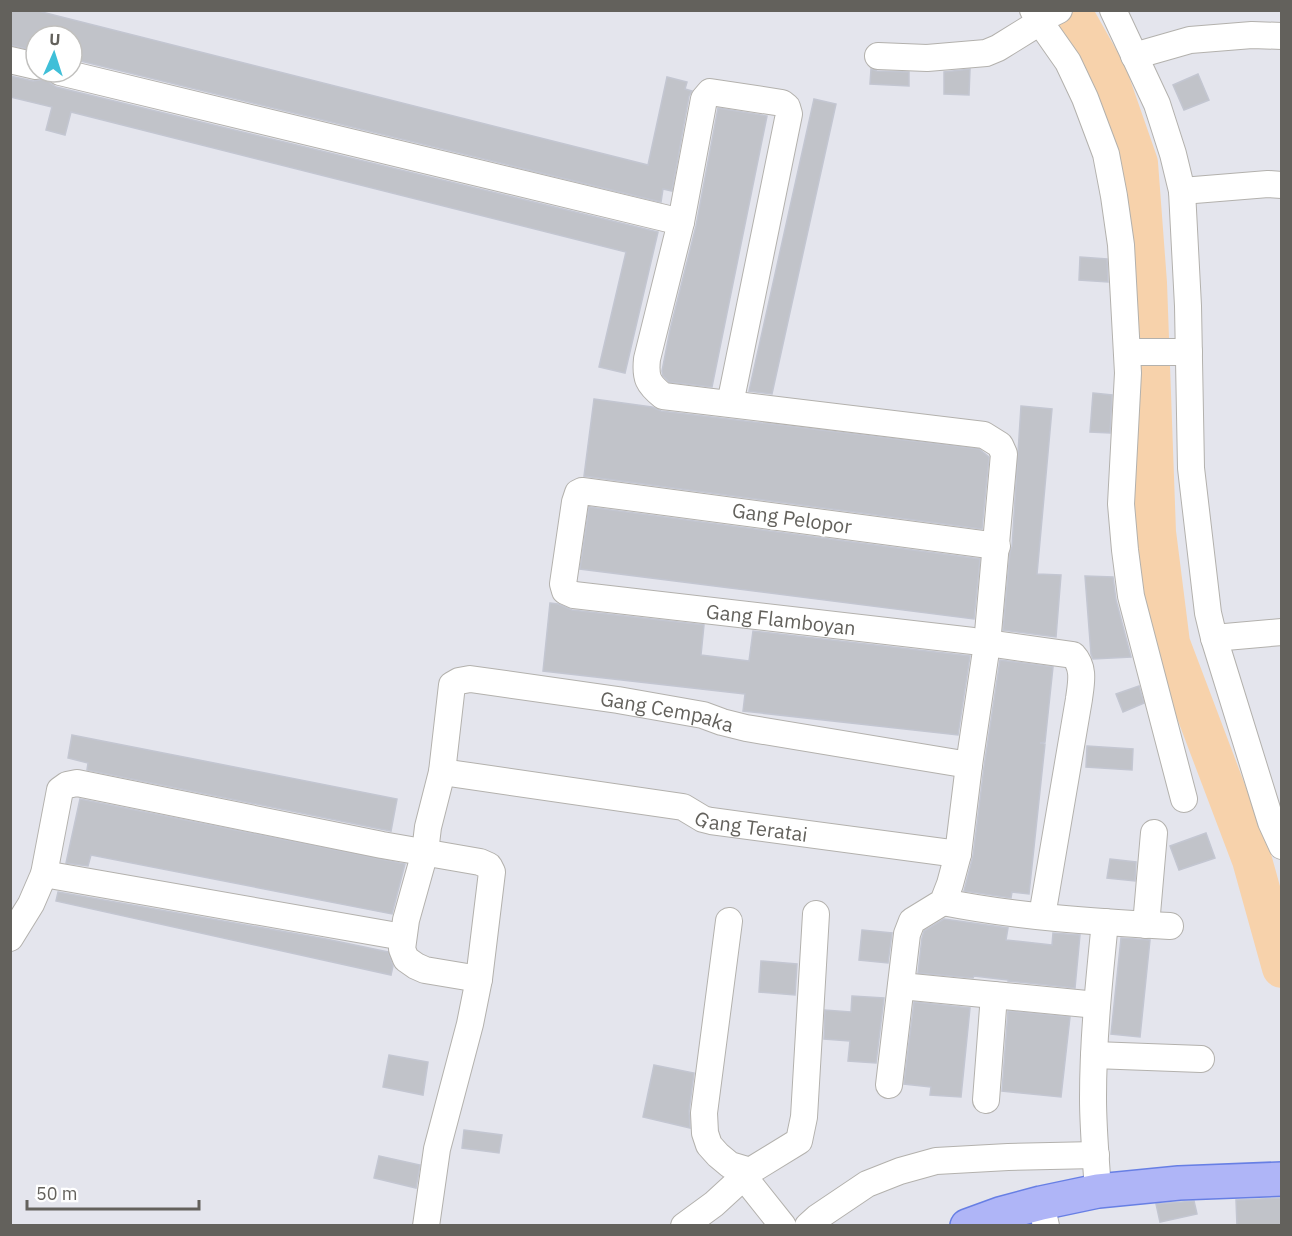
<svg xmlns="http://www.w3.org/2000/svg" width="1292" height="1236" viewBox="0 0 1292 1236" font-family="'IBM Plex Sans',sans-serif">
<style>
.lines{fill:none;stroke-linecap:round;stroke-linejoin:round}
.river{stroke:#f7d2ab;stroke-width:40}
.building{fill:#c1c3c9;stroke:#c3c6d1;stroke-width:1.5}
.minor-casing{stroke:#b3b1ad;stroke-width:28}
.major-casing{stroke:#677fe4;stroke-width:36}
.minor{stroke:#fff;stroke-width:26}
.major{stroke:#afb5f7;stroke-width:33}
.labels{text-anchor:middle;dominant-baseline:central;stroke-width:5;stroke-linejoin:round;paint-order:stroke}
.street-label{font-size:20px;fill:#63615c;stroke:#fff}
</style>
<rect width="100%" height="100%" fill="#e4e5ed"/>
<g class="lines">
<polyline class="river" points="1071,10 1107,74 1138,163 1147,283 1156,532 1170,643 1252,860 1282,968"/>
</g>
<g class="building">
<polygon points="10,10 34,10 648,165 667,77 687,82 685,89 692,91 689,96 672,191 663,189 661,202 72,59 72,36 36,36 36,51 10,45"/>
<polygon points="871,69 877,71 909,72 909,86 870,84"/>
<polygon points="970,69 969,95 944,94 944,72"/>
<polygon points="1198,74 1209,100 1184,110 1173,85"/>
<polygon points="10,76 33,81 40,80 46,77 50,83 56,87 658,232 625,373 599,367 626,252 71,112 65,135 46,130 52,107 10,97"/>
<polygon points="814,99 836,104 798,276 772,394 749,391"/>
<polygon points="718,108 767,116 712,387 669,382 663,376 662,371 670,330 696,226"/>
<polygon points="1080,257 1107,259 1108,282 1079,280"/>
<polygon points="1093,393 1112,395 1110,433 1090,432"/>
<polygon points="594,399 652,407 661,411 979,449 989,457 982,529 584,476"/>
<polygon points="1021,406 1052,409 1037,574 1061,575 1056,637 1003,630 1010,552 1012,547"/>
<polygon points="589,507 980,559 974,619 580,569"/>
<polygon points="1085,576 1113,577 1116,600 1131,657 1093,659 1091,654"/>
<polygon points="550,603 558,604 572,610 704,625 701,655 749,661 753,631 970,656 958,735 743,711 745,694 543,671"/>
<polygon points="1000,660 1053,667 1045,742 1040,743 1045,744 1029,894 1012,892 1011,898 964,891 973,856 984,767"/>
<polygon points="1139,686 1144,703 1123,712 1116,694"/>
<polygon points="72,735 397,799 391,831 87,770 88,763 68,758"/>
<polygon points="1087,746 1133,749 1132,770 1086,767"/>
<polygon points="80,799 405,864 392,914 91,855 88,866 66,863"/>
<polygon points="1206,833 1215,858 1179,870 1170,846"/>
<polygon points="1110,859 1136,862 1135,881 1107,878"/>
<polygon points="58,892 326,939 388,952 393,966 391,975 56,901"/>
<polygon points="944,919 1008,928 1006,940 1052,945 1053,933 1080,935 1075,988 1008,981 1008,980 974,976 973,978 918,973 922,938 924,931"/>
<polygon points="862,930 892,933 888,963 859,960"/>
<polygon points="1121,938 1150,940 1140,1037 1111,1034"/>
<polygon points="761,961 797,964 795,995 759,992"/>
<polygon points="852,996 884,998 876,1063 848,1061 850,1041 824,1039 825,1010 851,1012"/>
<polygon points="914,1002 970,1008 961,1097 930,1095 931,1087 904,1084"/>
<polygon points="1008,1011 1070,1017 1061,1097 1002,1091"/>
<polygon points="389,1055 428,1062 423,1095 383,1087"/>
<polygon points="654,1065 694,1073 689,1111 690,1128 643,1117"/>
<polygon points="464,1130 502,1135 499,1153 462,1148"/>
<polygon points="379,1156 420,1165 416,1188 374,1178"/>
<polygon points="1281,1198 1281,1226 1237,1226 1236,1200"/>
<polygon points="1194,1201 1197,1214 1160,1222 1156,1204"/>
</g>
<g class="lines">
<g class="minor-casing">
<g id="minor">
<polyline points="1033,10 1040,22 1068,62 1085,98 1106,154 1114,196 1121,245 1128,373 1121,504 1125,550 1131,596 1184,799"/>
<polyline points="1113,10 1157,104 1173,154 1182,191 1188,306 1191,468 1208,613 1214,638 1271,822 1282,846"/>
<polyline points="878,56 927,58 986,53 998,48 1040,22 1049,15 1059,10"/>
<polyline points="1134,56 1190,40 1252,35 1282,36"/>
<polyline points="10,60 36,66"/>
<polyline points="60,72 681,222"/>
<polyline points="1182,191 1268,184 1282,185"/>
<polyline points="1127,352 1189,352"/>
<path d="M730,404L789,114L787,107L782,103L710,92L704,99L681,222L647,359C645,378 648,384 663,396L984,435L1000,445L1004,454L987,644L969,765L958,854L950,884L943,902L912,921L907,934L889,1085"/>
<path id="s1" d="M997,546L582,491L578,493L575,502L563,584L565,591L574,595L973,641L1073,655C1085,668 1081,683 1079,699L1042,916"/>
<polyline points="1214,638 1282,632"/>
<path id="s2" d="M442,772L683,807L703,819L711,821L958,854"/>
<polyline points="44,874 403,937"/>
<path d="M943,902C1018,917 1095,922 1170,926"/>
<polyline points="729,921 704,1113 705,1133 709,1145 718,1155 730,1165 750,1171"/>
<polyline points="1146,925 1154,833"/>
<polyline points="10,938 31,904 44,874 60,790 67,785 77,783 382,845 480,862 489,866 492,872 479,979 470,1024 437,1149 426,1226"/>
<path id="s3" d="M479,979L425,970L416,966L406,959L402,949L406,920L425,852L428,827L442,772L452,685L459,681L470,679L618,700L703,715L722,722L746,728L969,765"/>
<polyline points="901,986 1097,1005"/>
<polyline points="1094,1055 1201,1059"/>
<polyline points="986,1100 994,995"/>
<polyline points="744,1177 783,1226"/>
<path d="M1098,1191C1096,1160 1093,1129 1093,1098C1093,1039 1099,981 1105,922"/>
<polyline points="1041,1203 1046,1226"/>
<polyline points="684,1226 714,1204 750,1171 799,1141 804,1117 816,914"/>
<polyline points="808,1226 818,1217 867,1184 900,1171 936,1161 1008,1157 1096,1155"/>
</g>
</g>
<g class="major-casing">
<polyline id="major" points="967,1226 1000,1214 1041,1203 1098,1191 1179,1183 1282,1179"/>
</g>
<use href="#minor" class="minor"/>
<use href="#major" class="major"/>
</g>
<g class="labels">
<g class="street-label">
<text transform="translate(792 518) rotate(8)">Gang Pelopor</text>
<text stroke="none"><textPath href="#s1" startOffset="741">Gang Flamboyan</textPath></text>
<text stroke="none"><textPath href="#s3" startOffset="576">Gang Cempaka</textPath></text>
<text stroke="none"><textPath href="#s2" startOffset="316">Gang Teratai</textPath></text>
</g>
</g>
<rect width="1292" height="1236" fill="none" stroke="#63615c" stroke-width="24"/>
<g transform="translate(54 54) rotate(3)"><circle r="28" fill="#ffffff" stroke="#c1c0be" stroke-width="1.5"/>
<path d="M0-4.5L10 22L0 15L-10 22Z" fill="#3fbfd8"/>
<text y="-9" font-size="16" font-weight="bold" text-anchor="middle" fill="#63615c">U</text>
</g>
<path d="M27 1200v9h172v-9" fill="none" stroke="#63615c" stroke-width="3"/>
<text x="36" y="1200" font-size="18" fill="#63615c" stroke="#ffffff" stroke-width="4.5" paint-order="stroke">50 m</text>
</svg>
